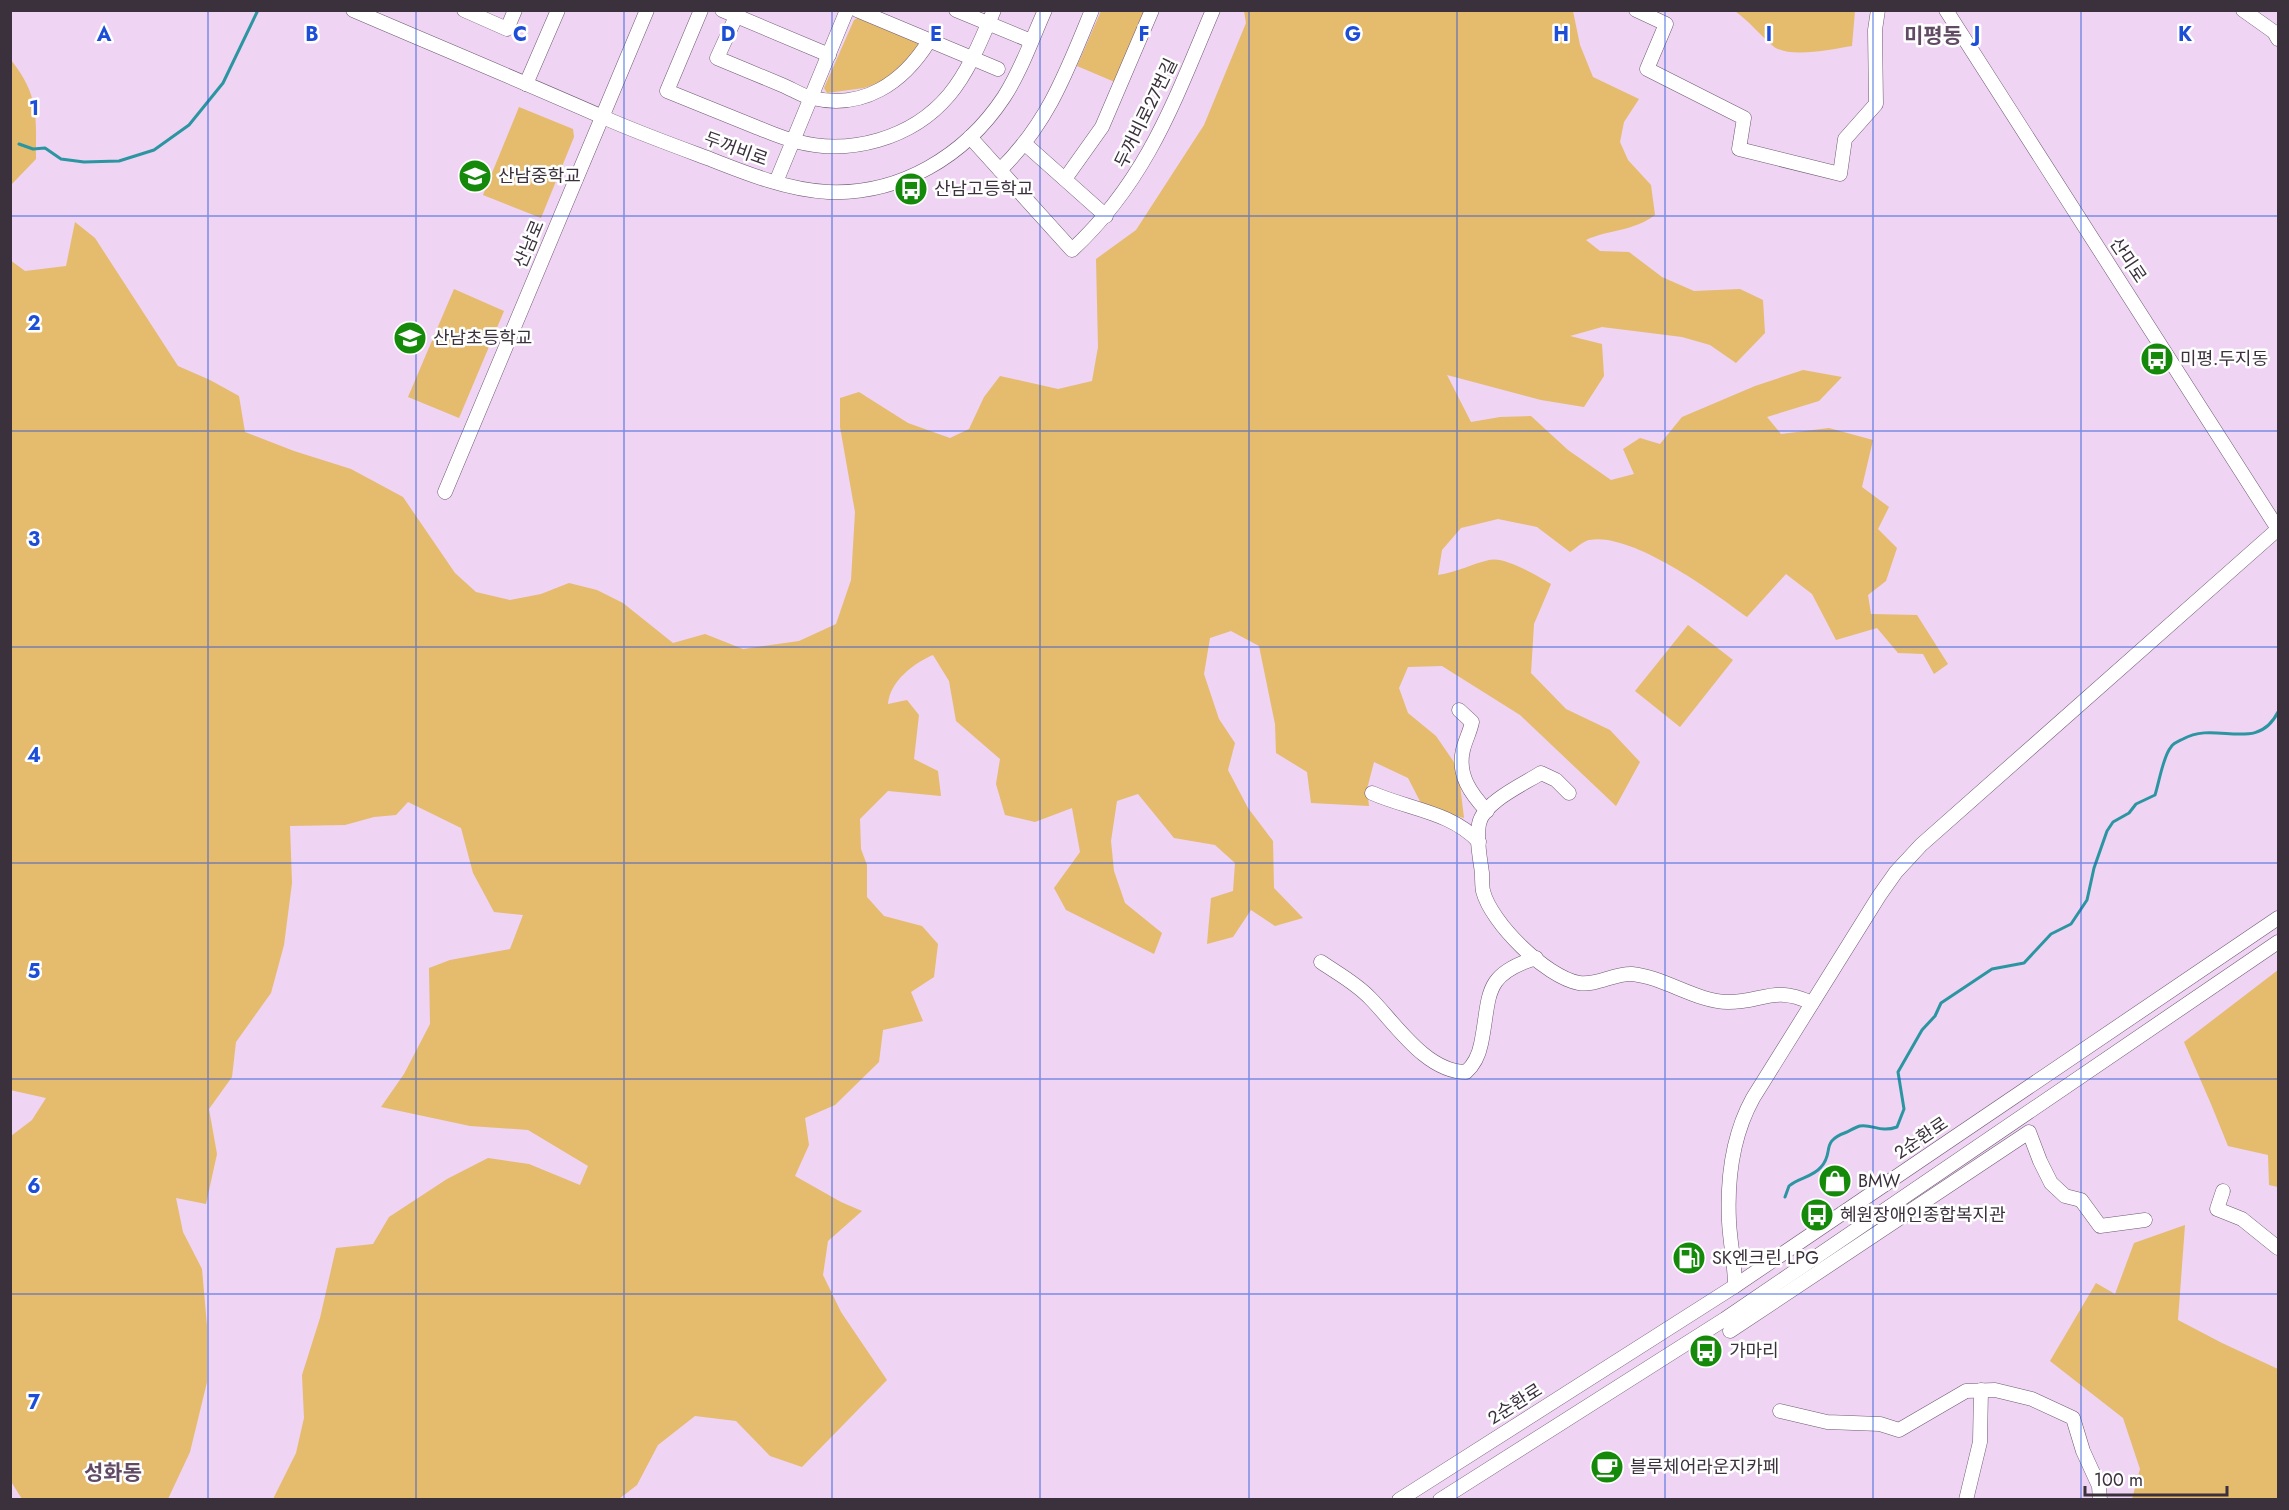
<svg xmlns="http://www.w3.org/2000/svg" width="2289" height="1510" viewBox="0 0 2289 1510" font-family="Jost,'Noto Sans KR',sans-serif">
<style>
.green{fill:#e5bb6d}
.lines{fill:none;stroke-linecap:round;stroke-linejoin:round}
.stream{stroke:#2b96a1;stroke-width:3}
.minor-casing{stroke:#6f5873;stroke-width:15}
.minor{stroke:#fff;stroke-width:14}
.grid{fill:none;stroke:#1d4ed8;stroke-width:1.5;stroke-opacity:0.55}
.labels{text-anchor:middle;dominant-baseline:central;stroke-width:5;stroke-linejoin:round;paint-order:stroke}
.street-label{font-size:18px;fill:#3b313d;stroke:#fff}
.poi-label{font-size:18px;fill:#3b313d;stroke:#fff;text-anchor:start}
.quarter-label{font-size:21px;font-weight:bold;fill:#614a64;stroke:#fff}
.grid-label{font-size:20px;text-anchor:middle;font-weight:bold;fill:#1d4ed8;stroke:#fff;stroke-width:5;stroke-linejoin:round;paint-order:stroke}
</style>
<rect width="100%" height="100%" fill="#efd4f3"/>
<g class="green">
<polygon points="1146,10 1117,83 1077,66 1101,11"/>
<path d="M1244,11H1573L1580,45L1593,77L1639,99L1624,122L1620,142L1628,160L1651,185L1655,215C1632,232 1610,229 1586,240L1600,251L1629,252L1662,277L1694,291L1740,289L1763,300L1765,333L1736,363L1710,345L1682,337L1602,327L1570,336L1602,344L1604,376L1584,407L1541,400L1447,375L1471,422L1500,417L1531,416L1568,450L1611,480L1634,474L1623,449L1640,438L1660,444L1682,417L1755,386L1803,370L1842,377L1819,401L1767,417L1781,434L1829,428L1873,440L1862,487L1889,507L1878,529L1897,548L1886,581L1868,595L1871,614L1917,615L1948,664L1934,674L1923,654L1898,653L1877,628L1836,640L1812,594L1786,574L1747,617C1713,592 1632,532 1589,540C1583,541 1575,549 1570,552L1537,527L1498,519L1461,528L1442,550L1438,575C1457,572 1472,564 1489,560C1505,556 1537,576 1551,584L1534,624L1531,673L1566,709L1610,730L1640,762L1616,806L1520,715L1442,666L1408,667L1399,688L1408,713L1436,736L1458,768L1464,818L1423,807L1408,778L1374,762L1367,789L1369,806L1311,803L1307,772L1276,753L1275,724L1259,646L1231,631L1210,638L1204,674L1219,719L1235,743L1228,770L1248,808L1273,841L1274,888L1303,918L1275,926L1251,910L1233,937L1207,944L1211,898L1233,891L1235,863L1215,845L1174,838L1138,794L1117,801L1111,841L1114,871L1125,903L1162,933L1154,954L1066,910L1054,888L1080,852L1072,808L1035,822L1005,815L996,784L1000,759L956,721L949,681L933,655C914,663 890,681 888,704L907,700L919,715L914,759L938,771L941,796L888,791L860,819L861,849L867,865V897L884,916L922,926L938,944L934,977L911,992L923,1021L883,1030L879,1062L835,1105L805,1118L809,1145L795,1176L841,1202L862,1211L828,1241L823,1275L841,1312L887,1380L802,1467L770,1456L736,1421L695,1416L658,1445L637,1485L619,1499H273L296,1453L304,1418L302,1375L320,1318L336,1248L373,1244L389,1217L447,1179L488,1158L529,1164L580,1185L588,1166L528,1130L470,1126L381,1107L404,1074L430,1024L429,968L450,960L510,949L523,915L494,912L473,873L461,828L408,802L396,815L374,817L345,825L290,826L292,883L284,945L271,993L236,1042L232,1077L209,1109L217,1154L206,1204L176,1198L183,1232L202,1269L207,1326V1382L190,1452L168,1499H22L10,1480L11,1136L32,1120L46,1098L10,1090V260L25,271L66,266L75,222L95,238L178,366L210,380L239,396L245,432L294,451L351,469L403,497L455,573L476,592L510,600L541,594L569,583L597,590L623,603L673,643L705,634L743,649L799,641L836,624L851,580L855,512L840,427V398L859,392L908,423L950,438L969,429L984,397L1000,376L1058,389L1092,381L1098,347L1096,259L1136,230L1204,125L1246,23Z"/>
<path d="M1735,11H1855L1852,46C1833,49 1788,59 1773,46C1760,35 1749,21 1735,11Z"/>
<polygon points="861,16 918,41 919,46 917,54 882,82 864,88 827,93 824,88 854,20"/>
<path d="M11,60C39,95 36,116 36,159L11,185Z"/>
<polygon points="519,107 573,129 574,137 541,218 483,195"/>
<polygon points="454,289 504,311 459,418 408,397"/>
<polygon points="1688,625 1733,660 1680,727 1635,691"/>
<polygon points="2278,970 2278,1187 2269,1185 2268,1155 2228,1146 2211,1104 2184,1042"/>
<polygon points="2185,1225 2178,1320 2222,1343 2278,1369 2278,1499 2132,1499 2140,1469 2123,1418 2050,1361 2096,1283 2115,1294 2134,1243"/>
</g>
<g class="lines">
<g class="stream">
<polyline points="19,144 33,149 45,148 61,159 84,162 119,161 154,150 189,125 223,83 258,10"/>
<path d="M1785,1197L1789,1186C1798,1178 1813,1177 1821,1167C1835,1152 1819,1142 1847,1132C1851,1130 1856,1127 1860,1126C1873,1124 1880,1133 1897,1127L1904,1109L1898,1072L1922,1030L1935,1016L1941,1003L1992,969L2024,963L2051,934L2071,924L2087,900L2094,868L2107,831L2113,822L2129,813L2136,804L2155,795C2159,783 2163,756 2171,747C2173,743 2179,741 2183,739C2216,720 2257,754 2278,712"/>
</g>
<g class="minor-casing">
<g id="minor">
<path d="M353,10C437,46 521,81 605,118C639,133 675,146 710,159C748,174 788,190 828,192C900,195 965,156 1004,97C1021,71 1032,39 1045,10"/>
<polyline points="464,10 507,29 515,10"/>
<path d="M701,10L667,91C697,103 726,115 756,127C769,132 782,138 795,141C849,156 912,139 949,95C969,71 981,40 994,10"/>
<polyline points="722,10 829,55"/>
<path d="M739,10L717,58C739,67 760,76 782,85C792,89 802,96 812,98C863,110 903,83 929,41"/>
<polyline points="857,10 998,69"/>
<polyline points="956,10 1031,41"/>
<polyline points="1636,10 1666,24 1647,69 1744,118 1739,149 1840,174 1845,139 1876,104 1875,30 1878,10"/>
<polyline points="1946,10 2278,529"/>
<polyline points="2243,10 2274,32 2278,39"/>
<polyline points="526,84 558,10"/>
<path d="M970,137L1072,250C1147,180 1174,102 1213,10"/>
<polyline points="1024,143 1106,216"/>
<path d="M1000,170C1048,123 1067,71 1092,10"/>
<polyline points="1065,179 1102,127 1152,10"/>
<polyline points="776,182 847,10"/>
<polyline points="445,492 647,10"/>
<path d="M1459,710L1472,722C1470,732 1465,741 1463,750C1457,775 1471,794 1487,811"/>
<path d="M1372,793C1408,809 1452,812 1479,842"/>
<path d="M1569,793L1556,780L1541,773C1524,784 1483,802 1479,824C1476,839 1480,858 1482,873C1482,879 1482,886 1483,891C1491,923 1546,977 1579,983C1596,986 1615,973 1632,974C1664,977 1697,1002 1728,1002C1764,1002 1773,985 1812,1003"/>
<path d="M1321,962C1337,973 1356,983 1370,998C1395,1023 1426,1072 1466,1072C1474,1065 1479,1054 1481,1044C1491,996 1481,975 1536,958"/>
<polyline points="2223,1191 2217,1209 2242,1219 2278,1248"/>
<path d="M1735,1286C1735,1264 1730,1243 1729,1221C1727,1178 1732,1136 1753,1098L1879,896L1896,872L1921,845L2278,529"/>
<polyline points="1730,1331 2029,1132 2040,1161 2051,1183 2065,1196 2081,1200 2100,1226 2145,1220"/>
<polyline points="1780,1411 1827,1422 1880,1424 1899,1430 1966,1391 1995,1390 2032,1399 2073,1418 2083,1451 2099,1486 2100,1500"/>
<polyline points="1399,1500 1735,1286 2278,918"/>
<polyline points="1440,1500 1725,1319 2278,942"/>
<polyline points="1966,1500 1980,1442 1981,1390"/>
</g>
</g>
<use href="#minor" class="minor"/>
</g>
<path class="grid" d="M208,10V1500M416,10V1500M624,10V1500M832,10V1500M1040,10V1500M1249,10V1500M1457,10V1500M1665,10V1500M1873,10V1500M2081,10V1500M10,216H2278M10,431H2278M10,647H2278M10,863H2278M10,1079H2278M10,1294H2278"/>
<defs>
<g id="school-disc" transform="scale(1.725)"><circle r="9.5" fill="#14890a" stroke="#fff"/><path d="M0-5L7-2L0 1L-7-2ZM-4 1L0 2.5L4 1V4Q0 6-4 4Z" fill="#fff"/></g>
<g id="bus-disc" transform="scale(1.725)"><circle r="9.5" fill="#14890a" stroke="#fff"/><path d="M-5-6H5V4H4V6H2V4H-2V6H-4V4H-5ZM-3.5-4V0h7V-4ZM-3.5 1.2v1.5H-2V1.2ZM2 1.2v1.5H3.5V1.2Z" fill="#fff"/></g>
<g id="shop-disc" transform="scale(1.725)"><circle r="9.5" fill="#14890a" stroke="#fff"/><path d="M-5-2.5h2.3a2.7 3.5 0 0 1 5.4 0H5L5.5 6h-11ZM-1.5-2.5h3a1.5 2.3 0 0 0-3 0Z" fill="#fff"/></g>
<g id="fuel-disc" transform="scale(1.725)"><circle r="9.5" fill="#14890a" stroke="#fff"/><path d="M-5.5-6h7V0h2V4h1.3V-2.5L3-4.5l.8-.8L6-3V5H2.5V1h-1V6h-7ZM-4.2-4.7v3.2H.2V-4.7Z" fill="#fff"/></g>
<g id="cafe-disc" transform="scale(1.725)"><circle r="9.5" fill="#14890a" stroke="#fff"/><path d="M-5.5-4.5H6V0H3Q3 3.5 0 3.5H-2.5Q-5.5 3.5-5.5 0ZM3-3.2v2h1.7v-2ZM-6 4.5H4V6H-6Z" fill="#fff"/></g>
</defs>
<g fill-rule="evenodd">
<use href="#school-disc" x="475" y="176"/>
<use href="#bus-disc" x="911" y="189"/>
<use href="#school-disc" x="410" y="338"/>
<use href="#bus-disc" x="2157" y="359"/>
<use href="#shop-disc" x="1835" y="1181"/>
<use href="#bus-disc" x="1817" y="1215"/>
<use href="#fuel-disc" x="1689" y="1258"/>
<use href="#bus-disc" x="1706" y="1351"/>
<use href="#cafe-disc" x="1607" y="1467"/>
</g>
<g class="labels">
<g class="street-label">
<text transform="translate(1146 113) rotate(-64)">두꺼비로27번길</text>
<text transform="translate(736 149) rotate(20)">두꺼비로</text>
<text transform="translate(529 244) rotate(-67)">산남로</text>
<text transform="translate(2128 260) rotate(56)">산미로</text>
<text transform="translate(1921 1138) rotate(-34)">2순환로</text>
<text transform="translate(1515 1404) rotate(-32)">2순환로</text>
</g>
<g class="poi-label">
<text x="498" y="176">산남중학교</text>
<text x="934" y="189">산남고등학교</text>
<text x="433" y="338">산남초등학교</text>
<text x="2180" y="359">미평.두지동</text>
<text x="1858" y="1181">BMW</text>
<text x="1840" y="1215">혜원장애인종합복지관</text>
<text x="1712" y="1258">SK엔크린 LPG</text>
<text x="1729" y="1351">가마리</text>
<text x="1630" y="1467">블루체어라운지카페</text>
</g>
<g class="quarter-label">
<text x="1933" y="36">미평동</text>
<text x="113" y="1473">성화동</text>
</g>
</g>
<g class="grid-label">
<text x="104" y="41">A</text>
<text x="312" y="41">B</text>
<text x="520" y="41">C</text>
<text x="728" y="41">D</text>
<text x="936" y="41">E</text>
<text x="1144" y="41">F</text>
<text x="1353" y="41">G</text>
<text x="1561" y="41">H</text>
<text x="1769" y="41">I</text>
<text x="1977" y="41">J</text>
<text x="2185" y="41">K</text>
<text x="34" y="115">1</text>
<text x="34" y="330">2</text>
<text x="34" y="546">3</text>
<text x="34" y="762">4</text>
<text x="34" y="978">5</text>
<text x="34" y="1193">6</text>
<text x="34" y="1409">7</text>
</g>
<rect width="2289" height="1510" fill="none" stroke="#3b313d" stroke-width="24"/>
<path d="M2085 1486v9h142v-9" fill="none" stroke="#3b313d" stroke-width="3"/>
<text x="2094" y="1486" font-size="18" fill="#3b313d" stroke="#ffffff" stroke-width="4.5" paint-order="stroke">100 m</text>
</svg>
